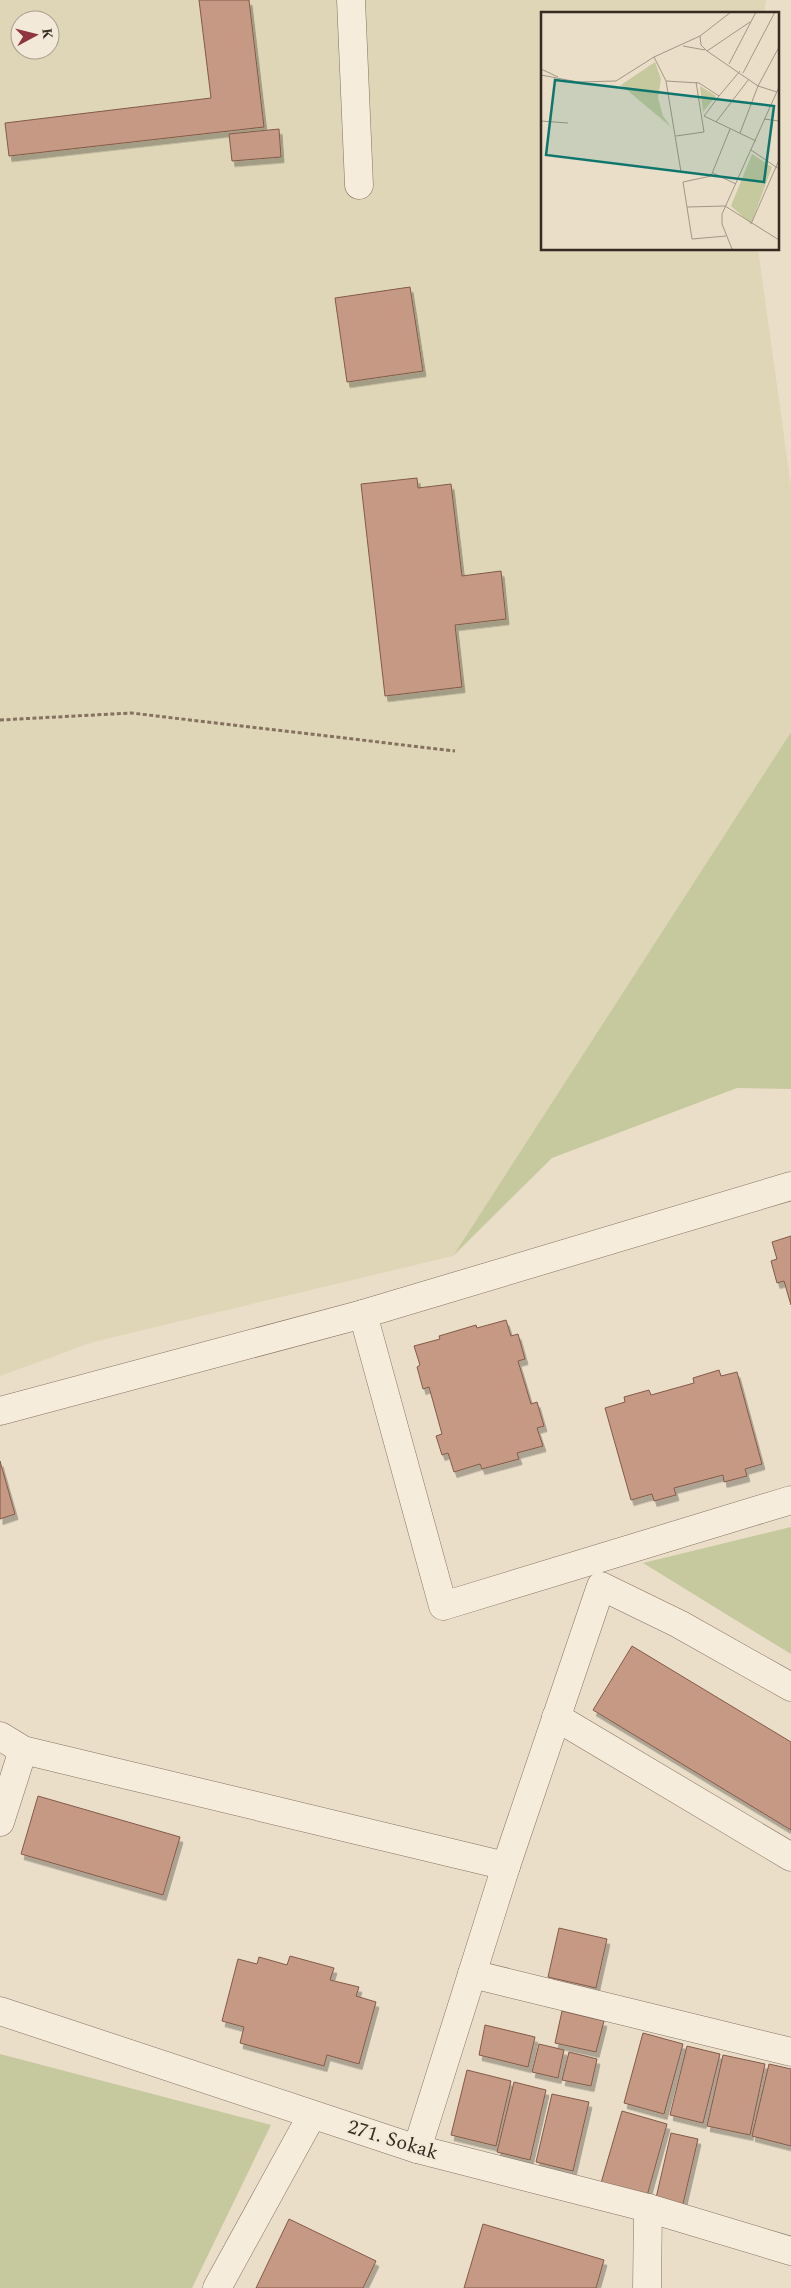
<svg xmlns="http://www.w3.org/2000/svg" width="791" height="2288" viewBox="0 0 791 2288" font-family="Spectral,serif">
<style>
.farmland{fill:#dfd6b7;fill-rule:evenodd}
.green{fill:#c6c89e}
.building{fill:#c59983;stroke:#825a48;filter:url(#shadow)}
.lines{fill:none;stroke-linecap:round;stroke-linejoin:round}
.street-casing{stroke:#85715f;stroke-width:29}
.path{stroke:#85715f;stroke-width:3;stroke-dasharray:4 2.5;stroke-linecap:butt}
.street{stroke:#f6ecdc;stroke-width:28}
.labels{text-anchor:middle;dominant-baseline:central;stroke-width:4;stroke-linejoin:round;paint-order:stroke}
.street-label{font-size:20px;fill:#372a21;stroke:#f3e9d8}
.inset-road{fill:none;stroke:#a29686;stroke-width:1}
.view{fill:#0f766e;fill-opacity:0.15;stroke:#0f766e;stroke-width:2.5}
.inset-edge{fill:none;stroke:#372a21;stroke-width:2.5}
</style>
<defs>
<filter id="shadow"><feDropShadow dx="3" dy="5.5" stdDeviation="0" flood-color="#0004"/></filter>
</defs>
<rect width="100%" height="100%" fill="#eadec9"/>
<path class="farmland" d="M0,0H766L764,14H542V249H758L791,486V732L453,1256L93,1342L0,1376ZM20,20H50V50H20Z"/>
<g class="green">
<polygon points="791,732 791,1089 737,1088 552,1158 453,1256"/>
<polygon points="791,1527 791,1654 643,1563"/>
<polygon points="0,2054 271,2125 192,2288 0,2288"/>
</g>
<g class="building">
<polygon points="199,0 249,0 264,127 9,156 5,123 211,98"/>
<polygon points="279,129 281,157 232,161 229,134"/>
<polygon points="410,287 423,371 347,382 335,298"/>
<polygon points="417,478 418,488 451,484 462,576 501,571 506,619 455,625 462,687 385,696 361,484"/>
<polygon points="791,1236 791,1305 784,1281 777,1283 771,1261 777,1259 772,1242"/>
<polygon points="506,1320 511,1336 518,1334 525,1359 518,1361 531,1404 537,1402 544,1426 537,1428 543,1446 517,1453 519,1459 482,1469 480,1464 454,1472 448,1453 442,1455 436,1436 442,1434 429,1387 423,1389 417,1367 420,1365 414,1346 440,1339 439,1336 476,1325 477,1328"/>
<polygon points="719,1370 721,1376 737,1372 762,1464 745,1469 747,1476 724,1482 723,1475 674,1488 676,1495 654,1501 652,1494 631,1500 605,1408 625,1402 624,1397 649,1390 651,1395 694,1383 693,1378"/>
<polygon points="0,1461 15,1514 0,1519"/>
<polygon points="632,1646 791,1742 791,1830 593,1710"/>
<polygon points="38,1796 180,1837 163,1895 21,1854"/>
<polygon points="559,1928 607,1939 596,1988 548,1977"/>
<polygon points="290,1956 334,1968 330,1980 359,1987 356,1996 376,2002 359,2064 327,2055 324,2066 240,2043 244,2027 222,2021 238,1959 257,1964 259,1957 287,1965"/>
<polygon points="562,2011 604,2021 596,2052 555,2043"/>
<polygon points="485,2025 535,2037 528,2067 479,2055"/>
<polygon points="643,2033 683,2044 664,2114 624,2103"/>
<polygon points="539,2044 564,2050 558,2078 532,2072"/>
<polygon points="687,2046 720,2054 703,2123 670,2115"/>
<polygon points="569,2052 597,2059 591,2086 562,2080"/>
<polygon points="723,2055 765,2064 750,2135 707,2126"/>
<polygon points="769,2064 791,2069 791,2146 752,2136"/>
<polygon points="467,2070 511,2081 496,2146 451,2135"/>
<polygon points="514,2082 546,2090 530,2160 497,2152"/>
<polygon points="552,2094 589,2102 573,2171 536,2162"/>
<polygon points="622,2111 667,2124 647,2196 601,2183"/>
<polygon points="671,2133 698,2139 683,2204 656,2198"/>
<polygon points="289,2219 376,2261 363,2288 256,2288"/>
<polygon points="483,2224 604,2260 596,2288 464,2288"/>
</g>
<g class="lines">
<g class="street-casing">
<g id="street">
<polyline points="351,0 359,185"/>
<polyline points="363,1314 443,1606 791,1500"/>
<polyline points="0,1411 363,1314 791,1186"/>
<polyline points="556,1717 791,1857"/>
<polyline points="0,1736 23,1750 506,1866"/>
<polyline points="0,1822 23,1750"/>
<polyline points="472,1974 791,2052"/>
<polyline points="0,2011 417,2149 648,2208 791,2251"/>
<polyline points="417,2149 506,1866 601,1586 679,1624 791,1687"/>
<polyline points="217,2288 312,2115"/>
<polyline points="647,2288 648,2208"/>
</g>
</g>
<polyline class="path" points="0,720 131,713 455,751"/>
<use href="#street" class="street"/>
</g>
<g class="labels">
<g class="street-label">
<text transform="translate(393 2140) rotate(17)">271. Sokak</text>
</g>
</g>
<g transform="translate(541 12)">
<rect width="238" height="238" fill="#eadec9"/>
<path d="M114,50L120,67L117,86L122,104L130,115L80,73ZM159,74L175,84L162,100ZM211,142L231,155L210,212L190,194Z" fill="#c6c89e"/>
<path class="inset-road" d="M159,24L160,33L166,39L217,74L236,80M142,34L164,38M166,39L209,10M113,45L125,69L140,160M188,52L215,0M0,57L17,65M202,61L234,0M0,63L37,70L75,69L113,45L159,24L190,0M125,69L158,71L178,84L163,104L215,129M178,84L199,59M223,107L238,109M0,109L27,111M175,110L208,67M199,121L217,74L238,35M135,124L163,120L155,70M210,138L238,157M172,161L195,172M146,195L184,194L238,228M210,212L238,148M185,224L151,227L142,170L170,164L189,117M191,237L181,212V202L238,75"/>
<path class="view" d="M14,68L233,94L223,170L5,143Z"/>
<rect width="238" height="238" class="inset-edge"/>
</g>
<g transform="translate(35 35) rotate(83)"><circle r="24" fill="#f3e9d8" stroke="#a89d8f"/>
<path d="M0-4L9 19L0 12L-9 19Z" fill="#8e353d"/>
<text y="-8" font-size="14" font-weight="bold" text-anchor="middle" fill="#372a21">K</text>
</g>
</svg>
